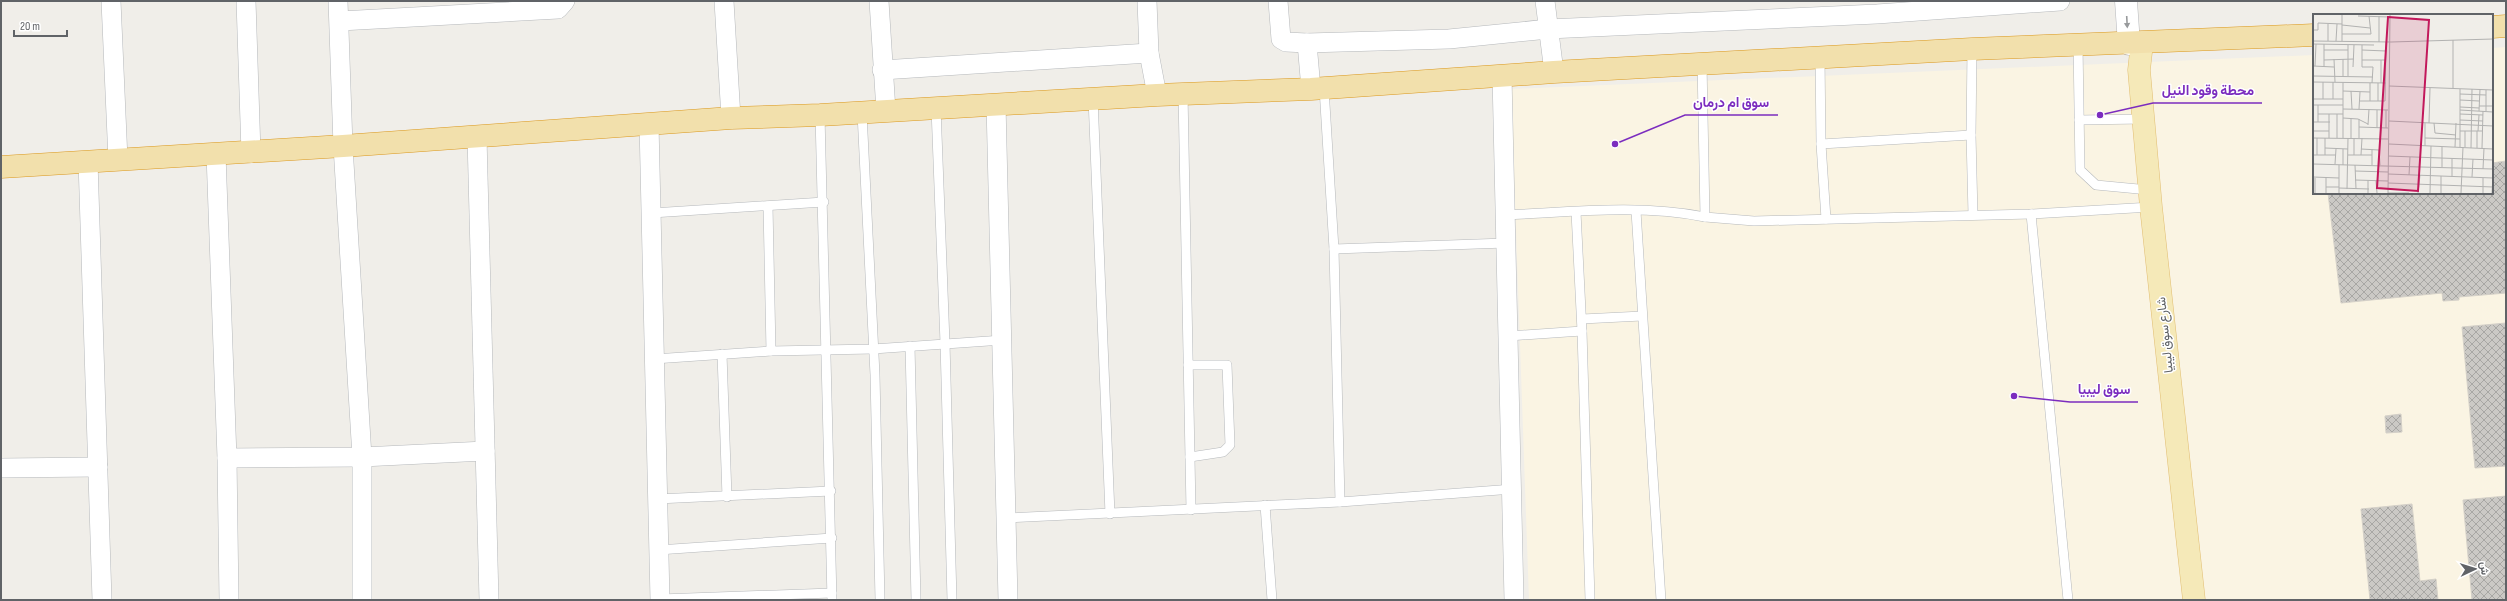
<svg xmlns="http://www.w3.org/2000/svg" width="2507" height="601" viewBox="0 0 2507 601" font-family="'Sofia Sans Condensed',Vazirmatn,sans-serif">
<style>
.commercial{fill:#faf4e3}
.building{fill:url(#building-cross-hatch);stroke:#d4d0c8}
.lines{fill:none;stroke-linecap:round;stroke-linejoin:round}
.service-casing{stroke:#b5b8bb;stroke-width:10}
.minor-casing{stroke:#b5b8bb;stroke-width:20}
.secondary-casing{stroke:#b5b7bb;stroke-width:23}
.primary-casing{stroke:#e1bd71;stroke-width:23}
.trunk-casing{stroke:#db981d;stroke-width:23}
.service{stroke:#fff;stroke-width:9}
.minor{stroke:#fff;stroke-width:19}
.secondary{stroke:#fff;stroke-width:22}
.primary{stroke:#f5e9b8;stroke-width:22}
.trunk{stroke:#f2e0ac;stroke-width:22}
.oneway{fill:#989a9c}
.labels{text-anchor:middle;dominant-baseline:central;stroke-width:3;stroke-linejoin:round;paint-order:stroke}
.street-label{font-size:13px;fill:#606367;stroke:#fff}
.inset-road{fill:none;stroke:#b2b2b1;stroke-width:1}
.view{fill:#c2185b;fill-opacity:0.15;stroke:#c2185b;stroke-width:2}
.inset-edge{fill:none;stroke:#606367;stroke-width:2}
.leader{fill:none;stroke:#7b2cbf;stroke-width:1.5}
.callout-dot{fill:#7b2cbf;stroke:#fff;stroke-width:1.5}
.callout-label{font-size:14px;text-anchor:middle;font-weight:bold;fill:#7b2cbf;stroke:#fff;stroke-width:3;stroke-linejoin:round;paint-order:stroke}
</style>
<defs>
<pattern id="building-cross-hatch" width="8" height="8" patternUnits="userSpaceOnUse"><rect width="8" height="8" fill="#cbc9c5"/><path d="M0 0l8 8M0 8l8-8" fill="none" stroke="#a8a7a4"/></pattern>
</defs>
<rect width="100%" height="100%" fill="#f0eee9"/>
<polygon class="commercial" points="2506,47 2506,600 1529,600 1511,89 2314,55 2314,193 2492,193 2492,48"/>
<g class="building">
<polygon points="2506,161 2506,293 2459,297 2459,300 2443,301 2442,293 2341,303 2328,193 2492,193 2492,163"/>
<polygon points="2506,323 2506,466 2475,468 2462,327"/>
<polygon points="2401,414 2402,432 2386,433 2385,416"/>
<polygon points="2506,496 2506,600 2472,600 2463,500"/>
<polygon points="2412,504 2420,581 2436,579 2438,600 2370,600 2361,509"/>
</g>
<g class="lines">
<g class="service-casing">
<g id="service">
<polyline points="2078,45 2080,170 2096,185 2149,190"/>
<polyline points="1972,49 1971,135 1973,215"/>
<polyline points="1820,57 1821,144 1826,219"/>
<polyline points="1702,63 1705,217 1754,221 2031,214 2151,207"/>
<polyline points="1324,88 1334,249 1340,502"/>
<polyline points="1183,93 1191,510"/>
<polyline points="1093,98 1110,514"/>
<polyline points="936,108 945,343 952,600"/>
<polyline points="862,113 875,375 880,600"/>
<polyline points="820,115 832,600"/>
<polyline points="2079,120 2143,119"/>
<polyline points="1821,144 1971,135"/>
<polyline points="768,206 771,351"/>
<polyline points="1636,211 1661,600"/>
<polyline points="1576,212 1582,331 1590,600"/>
<polyline points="652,213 824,202"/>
<polyline points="2031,214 2068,600"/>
<path d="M1506,215C1571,212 1640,204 1705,217"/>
<polyline points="1334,249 1506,243"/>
<polyline points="1582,319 1642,316"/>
<polyline points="1509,336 1582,331"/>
<polyline points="910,346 916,600"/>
<polyline points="722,354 727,497"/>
<polyline points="654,359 771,351 873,349 1003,340"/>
<polyline points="1188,365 1227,365 1230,445 1223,452 1190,457"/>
<polyline points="657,499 831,491"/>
<polyline points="1265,505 1272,600"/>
<polyline points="1007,518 1340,502 1513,489"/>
<polyline points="658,550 832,538"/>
<polyline points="660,599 832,593"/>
</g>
</g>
<g class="minor-casing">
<g id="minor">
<polyline points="111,1 118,160"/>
<polyline points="246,1 251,153"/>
<polyline points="338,1 343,146 362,457 362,600"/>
<polyline points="724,1 731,118"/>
<polyline points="879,1 886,111"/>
<polyline points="1147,1 1149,53 1157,95"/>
<polyline points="1278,1 1281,39 1286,42 1307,43 1449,39 1548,29 1877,14 2060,1"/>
<polyline points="1545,1 1554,72"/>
<polyline points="340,21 558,9 565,1"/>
<polyline points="1307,43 1311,89"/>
<polyline points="882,70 1149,53"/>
<polyline points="1502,76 1514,600"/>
<polyline points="996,104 1008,600"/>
<polyline points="649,124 660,600"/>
<polyline points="477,137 489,600"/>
<polyline points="216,154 227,458 229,600"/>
<polyline points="88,161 102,600"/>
<polyline points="227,458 362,457 485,451"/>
<polyline points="1,468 98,467"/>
</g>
</g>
<g class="secondary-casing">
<polyline id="secondary" points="2126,1 2129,44"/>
</g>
<g class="primary-casing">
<polyline id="primary" points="2142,43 2139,70 2151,207 2194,600"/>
</g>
<g class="trunk-casing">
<g id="trunk">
<polyline points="2492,27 2506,26"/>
<polyline points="1,167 343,146 731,118 820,115 1157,95 1311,89 1554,72 1972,49 2314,35"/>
</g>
</g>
<use href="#service" class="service"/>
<use href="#minor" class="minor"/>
<use href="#secondary" class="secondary"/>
<use href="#primary" class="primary"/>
<use href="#trunk" class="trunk"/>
</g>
<defs><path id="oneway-solid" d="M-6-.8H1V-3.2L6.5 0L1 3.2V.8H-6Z"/></defs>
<use class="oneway" href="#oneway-solid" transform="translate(2127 22) rotate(87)"/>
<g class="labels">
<g class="street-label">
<text transform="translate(2165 335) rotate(-96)">شارع سوق ليبيا</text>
</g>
</g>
<g transform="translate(2313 14)">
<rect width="180" height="180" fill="#f0eee9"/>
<path class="inset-road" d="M45,2L77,3M15,10V27M29,11L57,14M0,16H5V9L29,10M29,20H58L56,2M0,27L78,28L180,25M23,27L24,10M29,27V1M66,28V2M0,30L61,31M11,30V53M49,31V53H60L59,69M11,36H35M49,36L73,37M21,45L22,68M11,46L41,45M49,46H73M0,52L21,53M2,52L3,30M40,53L41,31M0,62L60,63M30,62V45M35,62V31M0,68L73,69M68,69V46M76,72L180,76M140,75V26M30,77L57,78M38,77L39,95M147,80L173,81M0,85H30M10,85V68M20,85V68M147,86L166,87M47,87H72L73,28M57,87V69M65,87V69M0,91H30M166,92H180M147,93L166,94M30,95L75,96M46,95L47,78M147,96L180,98M166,97L167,75M173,97V76M5,100H30M16,100V124M24,100V124M147,100L170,101M30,104L45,105L55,110M38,104V124M147,106L170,107M76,107L180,112M0,108H17M5,108V91M116,109L117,74M121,109L122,119L143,121M55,111L56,95M46,113L75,114M64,114V96M73,114V96M0,117H16M147,117H169M165,117L166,101M0,124L75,125M4,124V141M30,124V68M41,124V141M46,124V105M112,124L147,125M76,130L180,135M112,132V109M142,133L143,109M147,133V75M152,133V117M12,134L35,135M158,134L159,75M164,134V117M169,134L170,97M48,135L66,136L67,151M0,141H23M12,141V124M35,141H59M48,141L49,124M75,142L180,146M0,150L180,155M22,150L23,135M30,151V135M42,151L43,175M59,151V135M129,153V133M170,155L171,134M42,157L75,158M75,160L180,164M96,161L97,143M0,163L26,164M139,163V145M159,163L160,145M2,164V179M13,164V179M42,166L75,167M55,166V179M63,167L64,179M75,169L180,173M13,173H26M26,174L56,175M34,175L35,124M26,179V151M75,179H96M75,179L77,1M105,179L107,161M117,179L118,132M128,179V162M148,179L150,133M170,179V164M179,179L180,161"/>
<path class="view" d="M75,3L116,6L105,177L64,174Z"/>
<rect width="180" height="180" class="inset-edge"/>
</g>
<path class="leader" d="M2100 115L2153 103H2262M1615 144L1685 115H1778M2014 396L2070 402H2138"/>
<g class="callout-dot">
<circle cx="2100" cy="115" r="4"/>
<circle cx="1615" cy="144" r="4"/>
<circle cx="2014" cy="396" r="4"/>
</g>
<g class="callout-label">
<text x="2208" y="95">محطة وقود النيل</text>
<text x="1731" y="107">سوق ام درمان</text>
<text x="2104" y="394">سوق ليبيا</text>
</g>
<rect width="2507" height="601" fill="none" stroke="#606367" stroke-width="4"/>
<g transform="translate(2475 569) rotate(86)" stroke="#ffffff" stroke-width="3" paint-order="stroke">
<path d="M0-3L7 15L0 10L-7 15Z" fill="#606367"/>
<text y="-6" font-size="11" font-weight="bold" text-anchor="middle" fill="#606367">ش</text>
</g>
<path d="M14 30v6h53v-6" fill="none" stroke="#606367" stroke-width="2"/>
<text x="20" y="30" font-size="12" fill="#606367" stroke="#ffffff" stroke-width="3" paint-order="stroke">20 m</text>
</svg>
